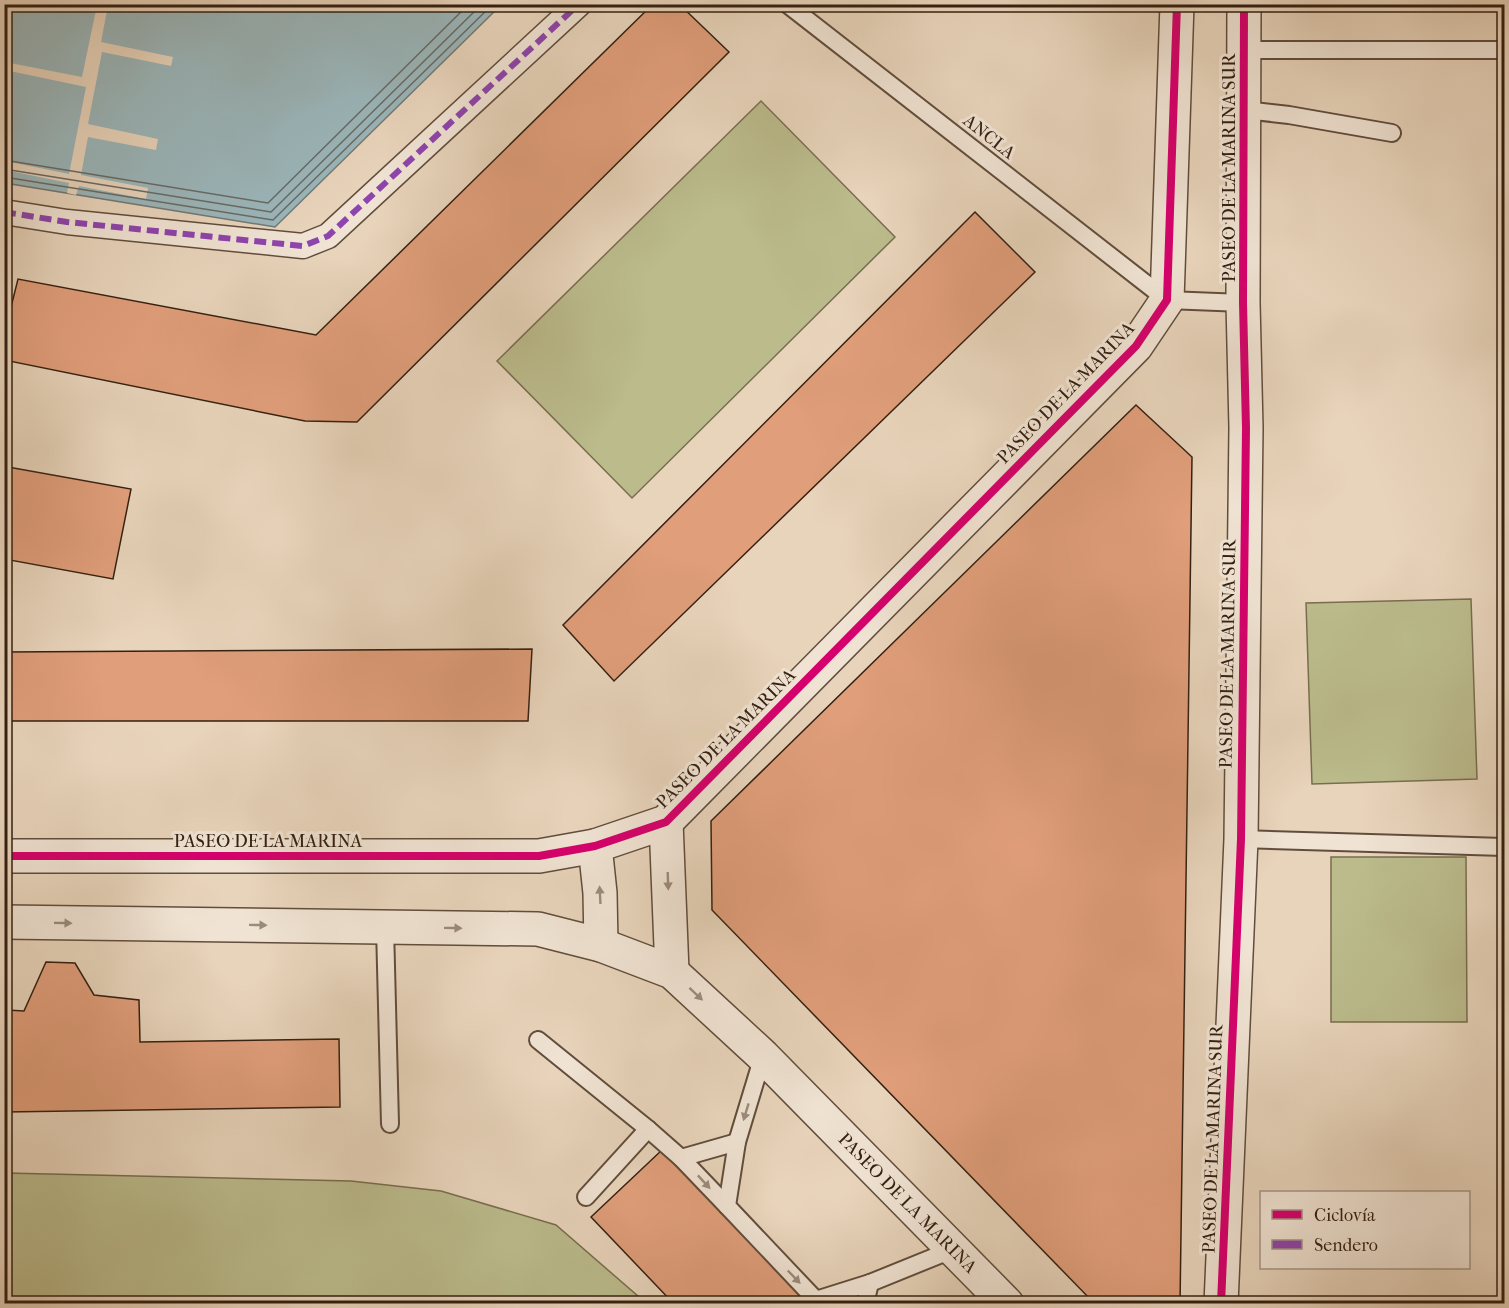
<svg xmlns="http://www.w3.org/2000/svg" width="1509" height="1308" viewBox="0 0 1509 1308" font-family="'IM FELL French Canon',serif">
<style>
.green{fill:#bbbb8c;stroke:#786e4f;stroke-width:1.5}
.water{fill:#9bb6ba;stroke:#727a77;stroke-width:1.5}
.pier{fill:#e8d4bb}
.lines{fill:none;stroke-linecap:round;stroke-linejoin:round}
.shore{stroke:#686b66;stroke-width:1.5}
.building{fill:#e09e7a;stroke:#342012;stroke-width:1.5}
.service-casing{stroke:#614d3c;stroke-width:20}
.pedestrian-casing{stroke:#614d3c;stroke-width:27}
.tertiary-casing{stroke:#614d3c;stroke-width:36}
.service{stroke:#f0e3d3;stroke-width:16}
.pedestrian{stroke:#f0e3d3;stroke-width:24}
.tertiary{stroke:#f0e3d3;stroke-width:33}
.quiet{stroke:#8e44ad;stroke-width:6;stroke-dasharray:12 6;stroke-linecap:butt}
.cycleway-casing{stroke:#f0e3d3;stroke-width:11}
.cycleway{stroke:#d6006c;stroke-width:8}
.oneway{fill:#9b8b7c}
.labels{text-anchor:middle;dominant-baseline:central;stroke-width:6;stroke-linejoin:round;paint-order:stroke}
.street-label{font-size:18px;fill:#342012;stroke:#f0e3d3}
</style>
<rect width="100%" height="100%" fill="#e8d4bb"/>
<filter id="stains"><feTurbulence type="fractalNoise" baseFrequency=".00333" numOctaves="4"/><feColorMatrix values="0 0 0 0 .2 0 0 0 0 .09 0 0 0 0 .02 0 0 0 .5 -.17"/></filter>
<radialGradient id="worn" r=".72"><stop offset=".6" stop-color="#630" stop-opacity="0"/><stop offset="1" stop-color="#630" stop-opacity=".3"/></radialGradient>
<g class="green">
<polygon points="761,101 895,237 632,498 497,361"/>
<polygon points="1471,599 1477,779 1312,784 1306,603"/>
<polygon points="1331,857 1466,857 1467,1022 1331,1022"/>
<polygon points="5,1173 351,1181 441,1191 556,1225 646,1303 5,1303"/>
</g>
<polygon class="water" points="4,5 501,5 275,227 5,183"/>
<polygon class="pier" points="97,5 108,5 101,42 173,57 171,66 102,52 88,124 158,139 156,150 88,137 81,175 148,188 146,199 79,186 76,195 67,193 69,183 5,170 5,161 69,174 86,87 5,70 5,62 82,77"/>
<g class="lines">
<g class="shore">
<polyline points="4,160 268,203 469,4"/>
<polyline points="4,169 271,212 482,4"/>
<polyline points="4,177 273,220 493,4"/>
</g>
</g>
<g class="building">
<polygon points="653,4 679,4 729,52 357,422 305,421 4,360 4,335 18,279 316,335"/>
<polygon points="975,212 1035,272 614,681 563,625"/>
<polygon points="1136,405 1192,457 1180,1304 1097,1304 1091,1300 712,910 711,821"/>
<polygon points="8,467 131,489 113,579 4,559 4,484"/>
<polygon points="532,649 528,721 4,721 4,652"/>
<polygon points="46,962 75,963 94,995 139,1000 140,1042 339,1039 340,1107 5,1112 7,1010 24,1011"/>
<polygon points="663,1149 809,1304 674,1304 591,1217"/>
</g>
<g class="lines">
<g class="service-casing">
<g id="service">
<polyline points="787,4 1167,300 1243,303"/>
<polyline points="1245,50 1504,50"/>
<polyline points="1245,110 1289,115 1392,133"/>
<polyline points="1241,839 1504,847"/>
<polyline points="385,927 390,1124"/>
<polyline points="538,1040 648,1129 681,1158 727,1206"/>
<polyline points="763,1056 737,1142 727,1206 816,1300 870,1283 954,1249"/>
<polyline points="681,1158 737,1142"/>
<polyline points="586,1197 648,1129"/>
<polyline points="865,1304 870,1283"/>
</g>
</g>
<g class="pedestrian-casing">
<polyline id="pedestrian" points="4,212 67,222 303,246 328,236 579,4"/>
</g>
<g class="tertiary-casing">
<g id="tertiary">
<polyline points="666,822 672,972"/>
<polyline points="595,846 600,893 601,945"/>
<polyline points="4,856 539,856 595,846 666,822 1136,346 1167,300 1177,4"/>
<path id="s1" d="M4,922L538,929L601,945L672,972L763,1056L1007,1304"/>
<polyline points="1221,1304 1241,839 1246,428 1243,303 1244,4"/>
</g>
</g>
<use href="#service" class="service"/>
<use href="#pedestrian" class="pedestrian"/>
<use href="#tertiary" class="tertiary"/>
<polyline class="quiet" points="4,212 67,222 303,246 328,236 579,4"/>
<g class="cycleway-casing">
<g id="cycleway">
<polyline points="4,856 539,856 595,846 666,822 1136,346 1167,300 1177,4"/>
<polyline points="1221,1304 1241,839 1246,428 1243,303 1244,4"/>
</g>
</g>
<use href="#cycleway" class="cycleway"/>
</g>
<defs><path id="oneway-solid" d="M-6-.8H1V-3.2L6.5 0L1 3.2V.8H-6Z" transform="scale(1.5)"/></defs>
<g class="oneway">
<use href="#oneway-solid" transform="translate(668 881) rotate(88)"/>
<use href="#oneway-solid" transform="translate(600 895) rotate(-93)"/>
<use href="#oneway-solid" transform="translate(63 923) rotate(1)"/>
<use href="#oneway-solid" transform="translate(258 925) rotate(1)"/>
<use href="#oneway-solid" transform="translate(453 928) rotate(1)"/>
<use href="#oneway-solid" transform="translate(696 994) rotate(43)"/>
<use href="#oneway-solid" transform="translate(746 1112) rotate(107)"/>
<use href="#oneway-solid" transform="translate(704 1182) rotate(47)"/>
<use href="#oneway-solid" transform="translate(794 1277) rotate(46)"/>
</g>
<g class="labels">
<g class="street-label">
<text transform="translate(989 137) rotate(38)">ANCLA</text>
<text transform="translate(1229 168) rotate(-90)">PASEO DE LA MARINA SUR</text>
<text transform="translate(1066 393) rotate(-46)">PASEO DE LA MARINA</text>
<text transform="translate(1228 654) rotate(-89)">PASEO DE LA MARINA SUR</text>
<text transform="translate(726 739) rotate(-45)">PASEO DE LA MARINA</text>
<text x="268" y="841">PASEO DE LA MARINA</text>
<text transform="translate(1213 1139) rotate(-88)">PASEO DE LA MARINA SUR</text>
<text stroke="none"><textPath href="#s1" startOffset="1005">PASEO DE LA MARINA</textPath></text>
</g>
</g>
<rect width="1509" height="1308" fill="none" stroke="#e8d4bb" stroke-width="24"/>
<rect x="6" y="6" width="1497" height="1296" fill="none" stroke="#342012" stroke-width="3"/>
<rect x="12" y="12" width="1485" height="1284" fill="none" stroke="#342012" stroke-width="1.5"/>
<rect x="1260" y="1191" width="210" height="78" fill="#f0e3d3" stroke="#a59586" stroke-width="1.5"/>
<rect x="1272" y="1210" width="30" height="9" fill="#d6006c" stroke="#a59586" stroke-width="1.5"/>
<text x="1314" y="1221" font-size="18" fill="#342012">Ciclovía</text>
<rect x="1272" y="1240" width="30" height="9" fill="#8e44ad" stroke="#a59586" stroke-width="1.5"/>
<text x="1314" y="1251" font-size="18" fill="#342012">Sendero</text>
<rect width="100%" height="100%" filter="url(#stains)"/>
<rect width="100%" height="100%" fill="url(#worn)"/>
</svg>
